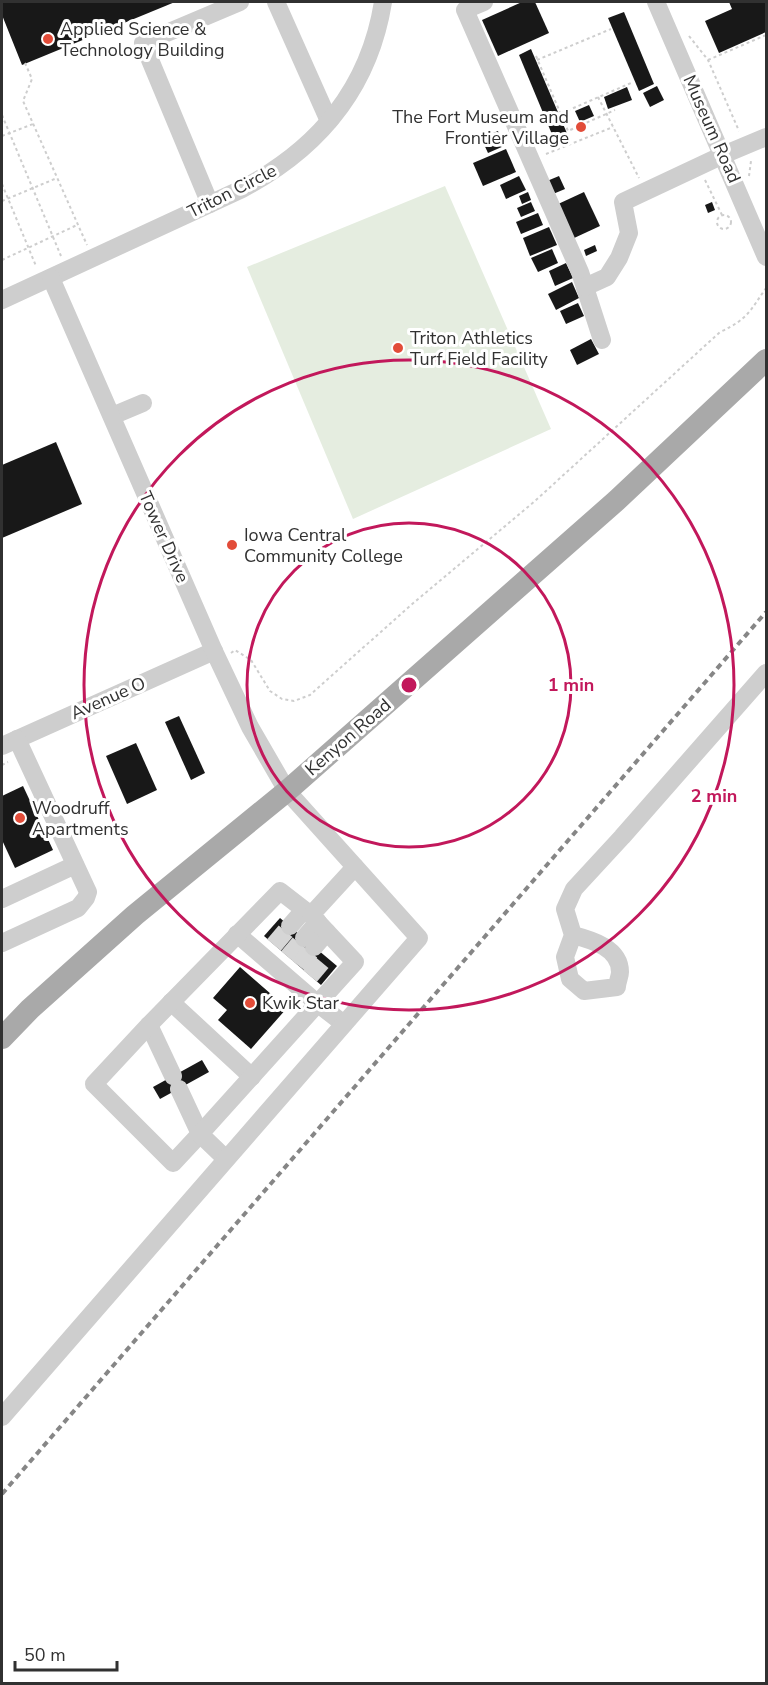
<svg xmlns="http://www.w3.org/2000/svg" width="768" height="1685" viewBox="0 0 768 1685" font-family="'Nunito Sans',sans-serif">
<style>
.green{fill:#e5ede0}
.building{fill:#181818}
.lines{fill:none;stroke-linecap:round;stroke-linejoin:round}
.minor-tunnel{stroke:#d6d6d6;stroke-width:18;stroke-dasharray:18 9;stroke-linecap:butt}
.path{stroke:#cecece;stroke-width:2;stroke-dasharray:3 3;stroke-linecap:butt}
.minor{stroke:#cecece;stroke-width:18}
.major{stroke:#a9a9a9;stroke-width:22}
.rail{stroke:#868686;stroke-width:4;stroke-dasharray:6 4.5;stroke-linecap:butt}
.ring{fill:none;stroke:#c2185b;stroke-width:3}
.poi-dot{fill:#e24c39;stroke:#fff;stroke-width:2}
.labels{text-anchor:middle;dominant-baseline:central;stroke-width:6;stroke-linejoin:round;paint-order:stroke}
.poi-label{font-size:18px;fill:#313131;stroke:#fff;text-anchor:start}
.street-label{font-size:18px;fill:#313131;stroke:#fff}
.centre{fill:#c2185b;stroke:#fff;stroke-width:3}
.ring-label{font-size:18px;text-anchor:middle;font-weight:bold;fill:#c2185b;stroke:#fff;stroke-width:6;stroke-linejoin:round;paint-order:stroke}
</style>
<rect width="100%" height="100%" fill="#fff"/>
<polygon class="green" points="445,186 551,429 353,519 247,267"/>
<g class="building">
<polygon points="2,2 175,2 22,65 2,15"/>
<polygon points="522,2 535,2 549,33 498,56 482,20"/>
<polygon points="729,2 766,2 766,32 719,53 705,21 732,9"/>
<polygon points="624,12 654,84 639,91 608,18"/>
<polygon points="531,49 569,138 556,144 519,55"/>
<polygon points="657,86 664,100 650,107 643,93"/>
<polygon points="627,87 632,100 608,109 604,97"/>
<polygon points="589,105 594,116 580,122 575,111"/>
<polygon points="498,131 499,134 502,133 505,141 502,142 504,146 488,153 481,138"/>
<polygon points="506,149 516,172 483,186 473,163"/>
<polygon points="519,176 526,190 506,199 500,185"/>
<polygon points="559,176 565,189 553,194 547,181"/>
<polygon points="528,192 531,200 522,204 519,196"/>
<polygon points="584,192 600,226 572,239 556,205"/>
<polygon points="531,202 535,211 521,217 517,208"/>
<polygon points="712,202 715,210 708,213 705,205"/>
<polygon points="538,213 543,225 521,234 516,222"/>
<polygon points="549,227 557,245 530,256 523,238"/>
<polygon points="595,245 597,251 586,256 584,250"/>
<polygon points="552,249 558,263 538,272 531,258"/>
<polygon points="566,263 573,278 555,286 549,271"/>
<polygon points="572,282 579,298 556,310 548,294"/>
<polygon points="578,303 584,316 566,324 560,311"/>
<polygon points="591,339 599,354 577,365 570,350"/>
<polygon points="56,442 82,504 2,538 2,465"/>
<polygon points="179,716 205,773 191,780 165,722"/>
<polygon points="136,743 157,790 127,804 106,756"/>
<polygon points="23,786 53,850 15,868 2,840 2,796"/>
<polygon points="280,918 337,966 321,985 264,936"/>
<polygon points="240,967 287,1008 251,1049 218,1020 227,1010 213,998"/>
<polygon points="202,1060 209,1072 160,1099 153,1087"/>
</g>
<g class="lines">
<g class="minor-tunnel">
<polyline points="274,945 290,926"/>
<polyline points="288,957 304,938"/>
<polyline points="299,966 314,947"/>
<polyline points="310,976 326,957"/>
</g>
<g class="path">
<polyline points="689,36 708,60 739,131"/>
<polyline points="536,56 568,131 615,110"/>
<polyline points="537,60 611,29"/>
<polyline points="708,60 766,35"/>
<polyline points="25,63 32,79 23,101 87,245"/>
<polyline points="598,97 639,178"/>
<polyline points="562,113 631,83"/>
<polyline points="2,115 61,256"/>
<polyline points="2,136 33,124"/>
<polyline points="546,154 613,127"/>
<polyline points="749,176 751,161"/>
<polyline points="705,180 722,215"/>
<polyline points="2,184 36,266"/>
<polyline points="2,201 57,178"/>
<circle cx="724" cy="222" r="7"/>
<polyline points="2,260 77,225"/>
<path d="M231,653L235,650L251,660L270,691L282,699L294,701L310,695L411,605L535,501L720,332C748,319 750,311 766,288"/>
<polyline points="2,765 8,762"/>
</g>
<g class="minor">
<polyline points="276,2 329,121"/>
<polyline points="484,2 465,10 580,272 602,340"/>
<polyline points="656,2 766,257"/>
<polyline points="210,204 143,43 240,2"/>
<polyline points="585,287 607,277 619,258 629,233 623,202 723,155 766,137"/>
<path d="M2,300L242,189C319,148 369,89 383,2"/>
<polyline points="112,416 143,403"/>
<polyline points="2,746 214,651"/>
<polyline points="2,899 75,865"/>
<polyline points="290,926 304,910"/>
<polyline points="237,934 317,1003 344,1024"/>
<path d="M573,935C592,940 620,948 620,972C620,977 617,982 617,987L584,991L570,979L565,957L573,935L565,909L574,889L622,837L766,673"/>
<polyline points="304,938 318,922"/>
<polyline points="2,943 78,908 86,898 88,892 17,739"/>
<polyline points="314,947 327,932"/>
<polyline points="171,1002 252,1077"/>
<polyline points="149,1025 173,1076"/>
<polyline points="179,1089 200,1134 173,1163 94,1084 149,1025 280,891 311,915"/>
<polyline points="226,1159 200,1134 355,962 311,915 355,867"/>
<polyline points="2,1417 419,938 287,791 250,727 214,651 51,278"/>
</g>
<polyline class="major" points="2,1038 30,1009 135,915 287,791 616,501 766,360"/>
<polyline class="rail" points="2,1494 766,612"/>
</g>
<g class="ring">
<circle cx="409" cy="685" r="162"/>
<circle cx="409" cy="685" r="325"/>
</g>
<g class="poi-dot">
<circle cx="48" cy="39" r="6"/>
<circle cx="581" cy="127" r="6"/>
<circle cx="398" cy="348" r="6"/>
<circle cx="232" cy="545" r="6"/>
<circle cx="20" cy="818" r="6"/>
<circle cx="250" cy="1003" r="6"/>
</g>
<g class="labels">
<g class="poi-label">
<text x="60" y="29">Applied Science &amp;<tspan x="60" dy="21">Technology Building</tspan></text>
<text x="569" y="117" text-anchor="end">The Fort Museum and<tspan x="569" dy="21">Frontier Village</tspan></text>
<text x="410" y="338">Triton Athletics<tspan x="410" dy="21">Turf Field Facility</tspan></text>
<text x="244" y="535">Iowa Central<tspan x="244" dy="21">Community College</tspan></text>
<text x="32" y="808">Woodruff<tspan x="32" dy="21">Apartments</tspan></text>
<text x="262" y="1003">Kwik Star</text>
</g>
<g class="street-label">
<text transform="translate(712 129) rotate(66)">Museum Road</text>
<text transform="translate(232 191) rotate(-27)">Triton Circle</text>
<text transform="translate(164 537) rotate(66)">Tower Drive</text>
<text transform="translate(108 698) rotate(-24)">Avenue O</text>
<text transform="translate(348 737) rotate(-41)">Kenyon Road</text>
</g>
</g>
<circle cx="409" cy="685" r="9" class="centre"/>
<g class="ring-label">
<text x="571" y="691">1 min</text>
<text x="714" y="802">2 min</text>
</g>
<rect width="768" height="1685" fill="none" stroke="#313131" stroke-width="6"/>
<path d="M15 1661v9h102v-9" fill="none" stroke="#313131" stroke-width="3"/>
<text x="24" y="1661" font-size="18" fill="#313131" stroke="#ffffff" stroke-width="4.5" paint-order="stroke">50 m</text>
</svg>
